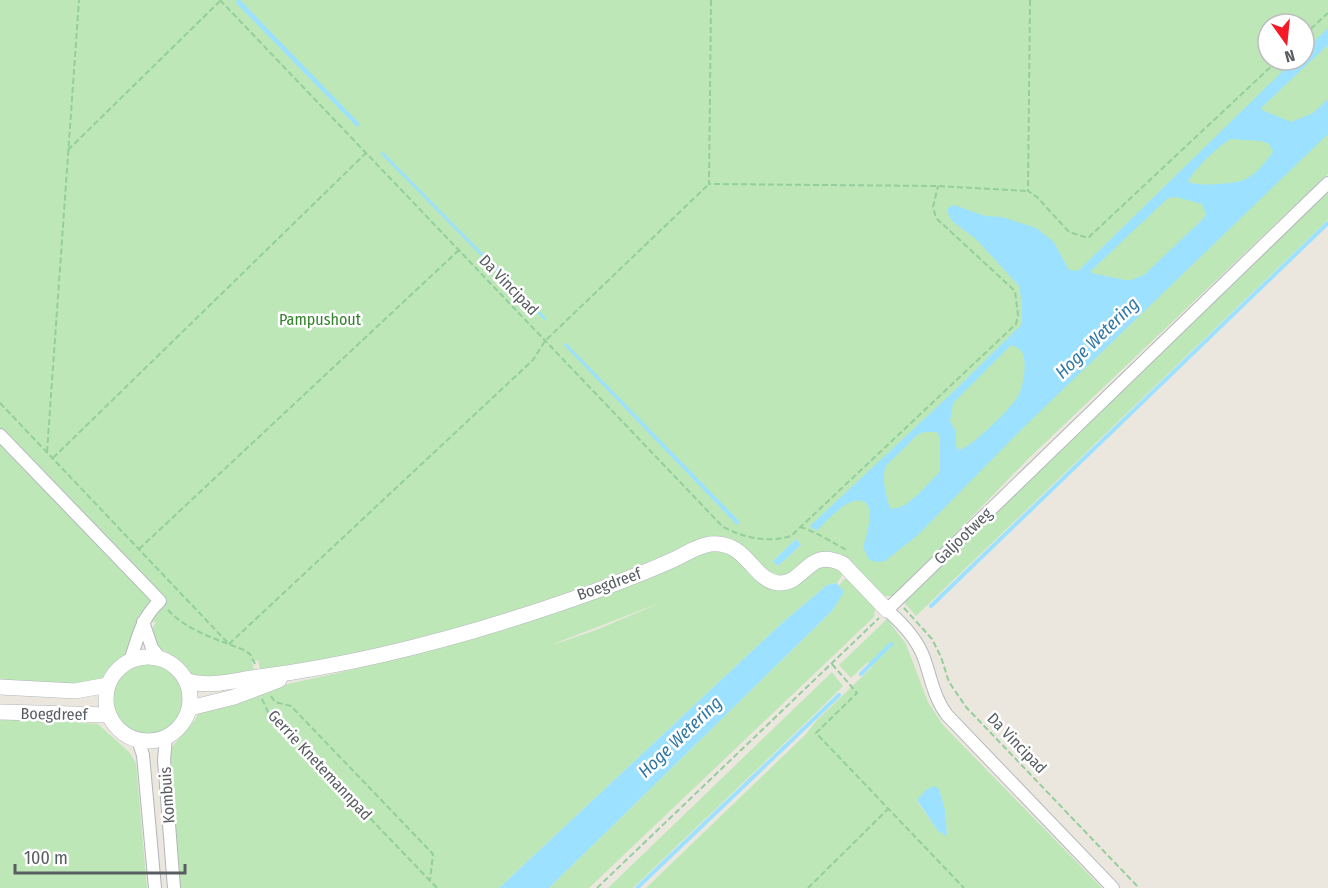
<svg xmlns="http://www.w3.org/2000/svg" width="1328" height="888" viewBox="0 0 1328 888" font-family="'Fira Sans Condensed',sans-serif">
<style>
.green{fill:#bee7b8;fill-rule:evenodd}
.water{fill:#9ce1ff;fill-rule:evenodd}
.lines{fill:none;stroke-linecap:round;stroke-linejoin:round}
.stream{stroke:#9ce1ff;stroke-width:4}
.minor-casing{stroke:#b2b6bb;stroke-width:14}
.tertiary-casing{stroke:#b2b6bb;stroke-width:16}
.path{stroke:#93ce9c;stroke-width:2;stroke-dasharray:6 3;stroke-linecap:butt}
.minor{stroke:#fff;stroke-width:12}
.tertiary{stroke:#fff;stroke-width:15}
.labels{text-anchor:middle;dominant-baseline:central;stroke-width:5;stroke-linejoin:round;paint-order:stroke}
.street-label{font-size:16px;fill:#585d61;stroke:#fff}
.park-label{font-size:16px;fill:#34832d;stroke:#fff}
.water-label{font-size:18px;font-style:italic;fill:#2f78a6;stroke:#fff}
</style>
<rect width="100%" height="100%" fill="#ece7de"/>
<g class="green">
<path d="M0,0H1328V174L1028,459L902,589L892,596H884L822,553C804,557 797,572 781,576L697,541C656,558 616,577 575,593C473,630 367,652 261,673L258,660L252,662L255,674L220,679L191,675L173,657L156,645L151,631L156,622L136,623L126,654L114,663L101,681L95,685L0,682ZM1268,24H1304V60H1268ZM796,539L801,545L778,566L773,561Z"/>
<polygon points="1328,191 1328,220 916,616 903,601"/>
<path d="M717,550L733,556L762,582L825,565L844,573L837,583L827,585L783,622L499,888H180L169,753C177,736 193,729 199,711L288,684L351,670L433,648L701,553ZM662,602L596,630L555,644L556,643Z"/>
<polygon points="844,579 848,579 873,605 875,609 874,617 589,888 549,888 832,611 843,592 839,585"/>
<path d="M887,619L906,644L928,702L943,725L1102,888H646L806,734L816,721L872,667L868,662L851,678L839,665ZM917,801L945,810L947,835L938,831Z"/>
<circle cx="148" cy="699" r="36"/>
<polygon points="832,672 843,686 819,710 633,888 608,888"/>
<polygon points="0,717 98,724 129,752 136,763 147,888 0,888"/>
</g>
<g class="water">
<polygon points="237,0 240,0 359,123 358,128 236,3"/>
<path d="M1328,28V45L1262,107V110L1291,122L1313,113L1328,99V134L1020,431L918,535L885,561L877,562L869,560L863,547C867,534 881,490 849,503C839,507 824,524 816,531L810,526L953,392L1022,324V303L1019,286L976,239L952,221L948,213V208L954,205L985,216L1002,217L1036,228L1053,241L1069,270L1078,271L1294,60H1304V51ZM1231,139L1261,141L1269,144L1273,152C1254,177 1248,183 1217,184C1207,185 1197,185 1188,182C1192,171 1220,144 1231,139ZM1176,197L1202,204L1206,214L1204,218L1144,275L1131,280H1125L1091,273L1092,270L1168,198ZM1011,345C1015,347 1020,348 1022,352C1028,362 1023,389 1017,398C1010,409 971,448 959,450L956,446V432L950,421L953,403ZM925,432H937L940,438V469L938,474C927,484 905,513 890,508C886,496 881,477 886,466L918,434Z"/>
<polygon points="383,152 546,318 545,321 381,154"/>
<polygon points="565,342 740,522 739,524 737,525 564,345"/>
<polygon points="796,539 801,545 778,566 773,561"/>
<polygon points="837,583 844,592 832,611 549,888 499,888 783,622 827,585"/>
<polygon points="934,786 939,789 945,810 947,836 938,831 917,800 926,790"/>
</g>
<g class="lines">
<g class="stream">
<polyline points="931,606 1328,223"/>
<polyline points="861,674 891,644"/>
<polyline points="637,888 839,695"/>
</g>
<g class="minor-casing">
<g id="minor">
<path d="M0,435L160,601C141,618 138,638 130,661"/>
<polyline points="143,622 152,648 160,658"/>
<polyline points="166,737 164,760 174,888"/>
<polyline points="138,740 143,755 155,888"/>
<path d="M1113,888L947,715C934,698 931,678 924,658C917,639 902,623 887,610L1328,183"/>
</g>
</g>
<g class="tertiary-casing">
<g id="tertiary">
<circle cx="148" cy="699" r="42"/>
<path d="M187,681C210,688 235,680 259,677C374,662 491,629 601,589C626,579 652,570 677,558C687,553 698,546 710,544C747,540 752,580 778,583C805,585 807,546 843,564L887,610"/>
<polyline points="0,687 75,691 108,685"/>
<polyline points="190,708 234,697 279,680"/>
<polyline points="0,712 109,715"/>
</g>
</g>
<g class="path">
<path d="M220,0L723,527C745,538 767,543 791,536L1016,324L1018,315L1015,291L936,218L933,207L938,186"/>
<polyline points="711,0 709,184 938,186 1028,191"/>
<polyline points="1030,0 1028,191 1037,197 1069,232 1088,238 1278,60"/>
<polyline points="1304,35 1328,13"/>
<polyline points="68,150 220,1"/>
<polyline points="0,403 227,642"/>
<polyline points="47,452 79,0"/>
<polyline points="53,458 366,153"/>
<path d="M800,527C806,527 840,546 848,551"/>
<polyline points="139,549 459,250"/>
<polyline points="904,608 932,639 941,657 949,682 966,707 1139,888"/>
<path d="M168,610C189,632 217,639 244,650L250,654L255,664"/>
<polyline points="229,644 533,360 545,341 709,184"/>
<polyline points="832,664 857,693 816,733 964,888"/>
<polyline points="271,696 275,702 291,706 433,854 430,880"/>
<polyline points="262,699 268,712 437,888"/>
<polyline points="597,888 879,618"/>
<polyline points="808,888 888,809"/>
</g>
<use href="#minor" class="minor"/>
<use href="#tertiary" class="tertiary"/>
</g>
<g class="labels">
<g class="street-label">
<text transform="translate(509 285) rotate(46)">Da Vincipad</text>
<text transform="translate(963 536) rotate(-44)">Galjootweg</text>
<text transform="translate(609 584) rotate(-20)">Boegdreef</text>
<text transform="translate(54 714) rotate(1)">Boegdreef</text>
<text transform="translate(1017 743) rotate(46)">Da Vincipad</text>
<text transform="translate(320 765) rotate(47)">Gerrie Knetemannpad</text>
<text transform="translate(167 795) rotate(-94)">Kombuis</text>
</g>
<g class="park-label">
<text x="320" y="319">Pampushout</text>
</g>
<g class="water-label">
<text transform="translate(1097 338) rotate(-44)">Hoge Wetering</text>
<text transform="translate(680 737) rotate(-44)">Hoge Wetering</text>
</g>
</g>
<g transform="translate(1286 42) rotate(165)"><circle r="28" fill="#ffffff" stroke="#bcbec0" stroke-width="1.5"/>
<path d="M0-4.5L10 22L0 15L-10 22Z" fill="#f61a26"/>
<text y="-9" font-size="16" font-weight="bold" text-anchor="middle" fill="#585d61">N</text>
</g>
<path d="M15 864v9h170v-9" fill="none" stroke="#585d61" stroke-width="3"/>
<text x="24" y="864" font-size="18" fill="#585d61" stroke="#ffffff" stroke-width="4.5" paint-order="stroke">100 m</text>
</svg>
